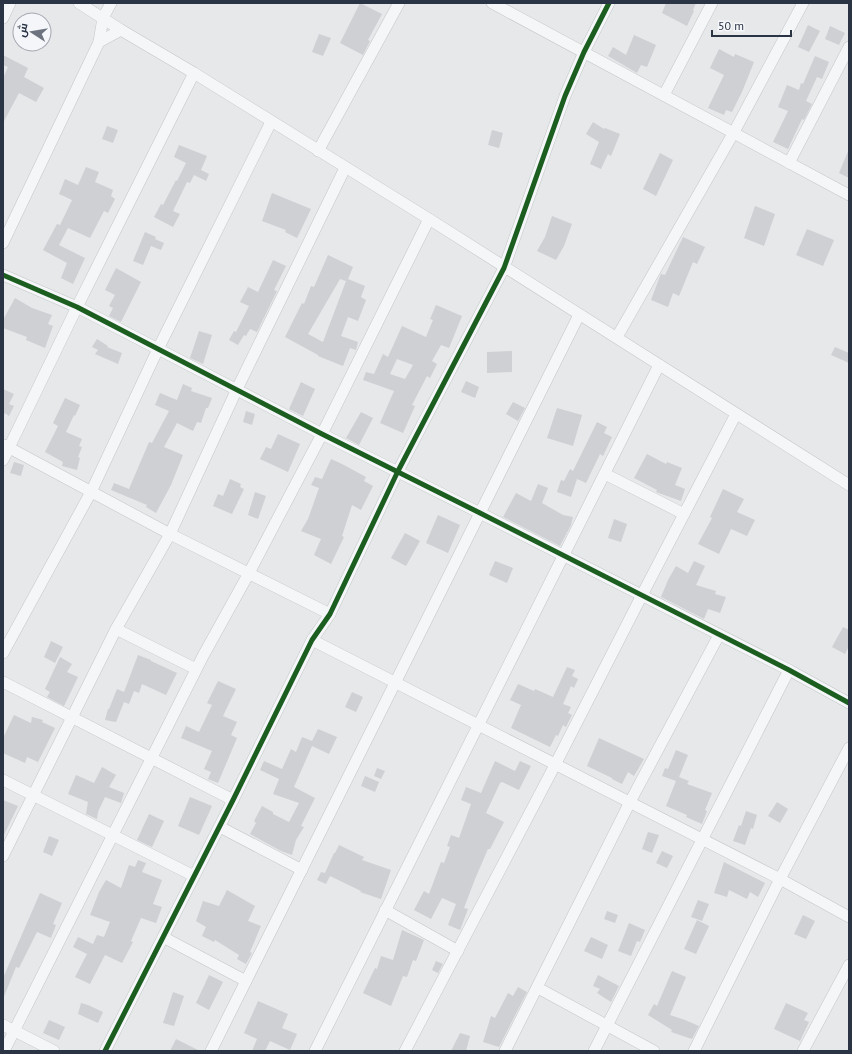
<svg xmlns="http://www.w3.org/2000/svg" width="852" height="1054" viewBox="0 0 852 1054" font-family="'PT Sans',Cairo,sans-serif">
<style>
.building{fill:#ced0d3;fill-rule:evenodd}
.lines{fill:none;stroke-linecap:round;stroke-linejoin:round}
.minor-casing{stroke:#c4c6c8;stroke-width:12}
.minor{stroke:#f5f6f7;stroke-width:11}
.cycleway-casing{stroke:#f4f6f9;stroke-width:8}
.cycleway{stroke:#1b5e20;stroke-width:5}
</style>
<rect width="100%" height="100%" fill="#e6e8ea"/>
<g class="building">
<polygon points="360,3 382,14 368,40 370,41 363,55 340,43"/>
<polygon points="666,3 696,3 693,10 694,11 687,26 662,13"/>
<polygon points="808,25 820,31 809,52 798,47"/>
<polygon points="830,26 845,33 839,45 825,39"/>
<polygon points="319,34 331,38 323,56 312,52"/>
<polygon points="634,35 656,45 647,67 641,65 637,73 608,56 613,47 626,55"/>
<polygon points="719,49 734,57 735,54 754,62 742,92 732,112 726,110 724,115 708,108 724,75 710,68"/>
<polygon points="3,55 28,68 24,77 44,88 36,102 19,93 3,123 3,78 8,67 3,65"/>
<polygon points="815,56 829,62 822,79 817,77 806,101 812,104 804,120 802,119 788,149 773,142 788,111 778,107 787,85 799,90 801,83 803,84"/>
<polygon points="593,122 604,129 605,128 620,134 611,156 608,154 601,169 590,164 599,142 586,134"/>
<polygon points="107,126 118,130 113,143 102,139"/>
<polygon points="492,130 503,133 499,148 488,145"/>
<polygon points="179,145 207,156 201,170 209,174 206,181 194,175 190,183 187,182 173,211 180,214 173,227 154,217 161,204 163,205 176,180 177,181 186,163 174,157"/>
<polygon points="849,149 849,178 839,173"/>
<polygon points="660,153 673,160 656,196 643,189"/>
<polygon points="86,167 99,172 95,182 113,190 111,196 115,199 108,213 104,211 90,238 68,228 59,245 85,258 73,284 61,278 67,263 43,250 57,224 60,225 72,200 59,194 65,179 78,185"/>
<polygon points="272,193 311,209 297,238 285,232 286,230 262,221"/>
<polygon points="755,206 775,214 764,246 744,238"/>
<polygon points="552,216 572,224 564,246 556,260 537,251 545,237"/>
<polygon points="807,229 834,240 823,266 796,255"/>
<polygon points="145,232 156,237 155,239 164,243 161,250 151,246 143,265 133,261"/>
<polygon points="683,237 705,247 697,264 693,262 679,296 673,293 668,307 651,300 660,276 661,274 665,275"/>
<path d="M328,255L353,267L348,279L365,286L361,297L366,300L358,321L348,317L341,336L358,342L356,350L350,348L343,366L318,356V355L285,337L302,303L304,304L311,286L314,287ZM340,279L346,281L323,342L308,334Z"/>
<polygon points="273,260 286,266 274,290 277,291 257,332 250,329 246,336 244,335 238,345 229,340 234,331 236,332 249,306 240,302 248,287 258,292"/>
<polygon points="116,268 141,282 121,322 109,316 113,308 109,306 115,295 105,290"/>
<polygon points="15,298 32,308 52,315 48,324 53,326 45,348 26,340 27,337 3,328 3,320"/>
<path d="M436,305L462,316L449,348L441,345L432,361L437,364L430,378L427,376L412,405L415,406L403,433L380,423L394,391L363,380L366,372L374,374L383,354L388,357L402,326L426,337L433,320L430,319ZM397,359L413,365L405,379L390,374Z"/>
<polygon points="199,331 212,335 203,364 190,358"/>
<polygon points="97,339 108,346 107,347 122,353 118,364 95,354 98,350 92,347"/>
<polygon points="835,347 849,353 849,363 831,355"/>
<polygon points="512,351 512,372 487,373 487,352"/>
<polygon points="466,381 479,387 475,398 461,392"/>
<polygon points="301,382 315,389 303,416 289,409"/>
<polygon points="183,384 192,388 191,391 212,398 208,408 206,408 201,423 197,422 193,431 177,423 164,447 183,455 171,485 156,513 146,507 147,505 111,490 114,483 129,489 149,442 152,443 169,411 155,405 160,393 177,400"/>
<polygon points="3,389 14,394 9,404 14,406 9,416 5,413 3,417"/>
<polygon points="65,398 80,405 75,416 74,415 66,432 82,439 79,446 82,447 78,457 80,458 77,470 62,466 63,462 45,452 58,426 53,423"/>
<polygon points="513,402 525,408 518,421 506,414"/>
<polygon points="557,408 582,415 573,446 547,438"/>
<polygon points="246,411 255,414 252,425 243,422"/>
<polygon points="361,412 373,418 359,445 346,438"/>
<polygon points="597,422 607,427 604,433 612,437 603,456 600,454 586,483 577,479 571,497 557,492 561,480 564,481 570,469 573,471"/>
<polygon points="278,434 300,444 288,472 260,459 266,447 271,449"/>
<polygon points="647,454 666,464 667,462 682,468 675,485 685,489 681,501 656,492 657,490 634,478"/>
<polygon points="331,459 342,464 366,477 364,481 373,486 361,510 352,505 342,536 344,537 331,564 314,555 321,539 301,531 308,519 319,488 311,485 315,477 322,479"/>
<polygon points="14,462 24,465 21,476 10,473"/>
<polygon points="230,479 241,484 240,487 244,489 232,514 213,506 218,494 223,496"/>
<polygon points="538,484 548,488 542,503 563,515 573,517 571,525 560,546 503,517 516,493 531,501"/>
<polygon points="723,489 744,499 737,512 755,520 747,536 731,529 719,554 698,544 712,518 710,517"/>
<polygon points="255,492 266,496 258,519 248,515"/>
<polygon points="438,515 460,525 448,553 426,543"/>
<polygon points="614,519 627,524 621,542 608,538"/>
<polygon points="405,533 420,541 406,566 391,558"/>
<polygon points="495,561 513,568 507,583 489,575"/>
<polygon points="694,561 705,566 696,585 716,591 715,594 726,597 720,613 708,609 704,619 661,597 668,580 676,566 688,573"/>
<polygon points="843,627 849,630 849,646 845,654 832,647"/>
<polygon points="51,641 63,647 55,663 44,657"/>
<polygon points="138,655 151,660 151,661 177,673 166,695 142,684 139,693 134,691 129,704 124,702 116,722 105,720 108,709 109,709 117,689 124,692"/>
<polygon points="60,657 72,664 67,672 78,677 64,706 47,697 50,692 45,689"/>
<polygon points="567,667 575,670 572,676 578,679 574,688 571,686 563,704 571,707 568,713 572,715 566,727 563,725 558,736 556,735 550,747 511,728 521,705 510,700 518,684 534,691 535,689 553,697"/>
<polygon points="218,681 236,689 223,716 237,722 231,735 237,738 218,783 208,779 211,772 204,769 212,751 181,738 186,726 199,732 212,705 207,703"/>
<polygon points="352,692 363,697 356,712 345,707"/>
<polygon points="14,715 31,723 32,717 43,720 42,722 55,728 38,762 27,757 25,763 3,753 3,738"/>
<polygon points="318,729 337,737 329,754 312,746 294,787 315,798 301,826 304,827 296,840 292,855 281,851 250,834 256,823 254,821 262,806 273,812 273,814 289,822 299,803 273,794 279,779 260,770 264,761 282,769 291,749 296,752 302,737 312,741"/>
<polygon points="599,738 644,759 634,776 628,772 622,784 612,779 612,778 587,766"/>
<polygon points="676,750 688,755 679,777 689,781 687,784 712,793 705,810 707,811 702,824 686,817 687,815 666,806 676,781 662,776 665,768 668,769"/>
<polygon points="495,761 515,771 520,761 531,766 519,790 502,782 500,783 486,813 504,822 490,849 488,849 475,879 464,908 468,909 460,930 448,925 456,904 442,898 431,919 414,910 424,891 429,894 441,862 444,863 450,847 447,846 451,835 459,838 471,804 461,800 466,787 481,793"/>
<polygon points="102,767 116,775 109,787 124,793 121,803 105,797 98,812 97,819 86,814 88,802 68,794 76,775 94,783"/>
<polygon points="377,768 385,771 381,779 374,776"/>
<polygon points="365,776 379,782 375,792 361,786"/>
<polygon points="190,797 212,806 199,835 178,826"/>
<polygon points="3,800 18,806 3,837"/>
<polygon points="777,802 788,809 780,823 768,816"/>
<polygon points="746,811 757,815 753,829 751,828 745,845 733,841 739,825 741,826"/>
<polygon points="149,814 164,821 152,847 137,840"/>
<polygon points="648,832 659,835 652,853 642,849"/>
<polygon points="49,836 59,840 52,856 43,852"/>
<polygon points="339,845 364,857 362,860 391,870 381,899 360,892 361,891 330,876 326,884 317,880 321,872 325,873 334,853 335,853"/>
<polygon points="662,851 673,856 667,868 656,863"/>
<polygon points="138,860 146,863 142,872 162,880 153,904 162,907 156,923 141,918 131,941 133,942 122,963 105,955 90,984 75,977 87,954 73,947 78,937 93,944 97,935 104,937 110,922 90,915 99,892 106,880 121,888 129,865 135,867"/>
<polygon points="724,862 765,883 758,897 750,892 747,899 729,890 727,897 714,893"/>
<polygon points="227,890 255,906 248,921 261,926 250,952 252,953 246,964 237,959 239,955 215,940 214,942 202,936 206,927 196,921 203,901 219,906"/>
<polygon points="40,893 62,903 53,924 56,925 51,938 37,932 19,968 16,967 3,999 3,978"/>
<polygon points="698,900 709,904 702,921 691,917"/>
<polygon points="607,911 618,915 615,923 604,919"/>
<polygon points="803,915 815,921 806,939 794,934"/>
<polygon points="697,920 709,926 696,954 684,949"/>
<polygon points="629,923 645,930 640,942 637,941 631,956 618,951"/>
<polygon points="402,930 424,940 416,961 413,960 407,977 403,976 391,1006 363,993 375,968 377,969 381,956 393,960"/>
<polygon points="591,937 608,945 602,959 584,951"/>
<polygon points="436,961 443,964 438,973 432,970"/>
<polygon points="672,971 686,977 670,1015 685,1020 699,1026 692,1039 671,1032 672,1030 648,1015 654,1004 657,1006"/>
<polygon points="209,975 223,982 209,1010 196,1003"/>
<polygon points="598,975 619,986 611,1002 597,993 600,989 593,986"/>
<polygon points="518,987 527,992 499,1047 483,1042 491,1016 495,1018 508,993 513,996"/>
<polygon points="173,992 184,996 174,1026 163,1023"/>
<polygon points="258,1001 288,1014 282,1028 297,1034 290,1050 270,1041 265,1051 252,1051 257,1039 244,1033"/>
<polygon points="81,1003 88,1005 103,1012 98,1023 78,1014"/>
<polygon points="786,1003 808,1013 804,1020 809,1022 800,1041 774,1029"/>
<polygon points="49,1020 65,1027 59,1040 43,1033"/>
<polygon points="460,1033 470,1036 466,1051 451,1051"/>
<polygon points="176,1039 200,1051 170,1051"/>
</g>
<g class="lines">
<g class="minor-casing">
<g id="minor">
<polyline points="79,3 121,30 194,73 429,219 849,485"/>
<polyline points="492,3 849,195"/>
<polyline points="3,18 10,3"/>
<polyline points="99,42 121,30"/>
<polyline points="664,95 712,3"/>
<polyline points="318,151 399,3"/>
<polyline points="789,163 849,47"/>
<polyline points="3,243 99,42 103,18 111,3"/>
<polyline points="3,275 77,307 322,434 480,513 789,670 849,703"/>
<polyline points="617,337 734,132 803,3"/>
<polyline points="4,445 170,534 330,614"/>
<polyline points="3,460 77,307 194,73"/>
<polyline points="605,474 684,514"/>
<polyline points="116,629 196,669"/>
<polyline points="312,640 780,879 849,917"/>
<polyline points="3,653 91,492 158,349 271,122"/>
<polyline points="3,682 233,800"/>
<polyline points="3,780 194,876"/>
<polyline points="220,827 302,870"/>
<polyline points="3,856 116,629 170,534 237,389 345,168"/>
<polyline points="385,910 458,951"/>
<polyline points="163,937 246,981"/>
<polyline points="538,988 654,1051"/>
<polyline points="3,1025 54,1051"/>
<polyline points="4,1051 203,656 249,573 322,434 429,219"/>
<polyline points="105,1051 233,800 312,640 330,614 398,471 504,268 565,96 584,52 609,3"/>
<polyline points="211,1051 579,315"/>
<path d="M315,1051C428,822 545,594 659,365"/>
<polyline points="405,1051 555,765 642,595 736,414"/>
<polyline points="505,1051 630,802 719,635"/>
<polyline points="594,1051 789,670"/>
<polyline points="694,1051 780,879 849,748"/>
<polyline points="803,1051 849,965"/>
</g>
</g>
<use href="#minor" class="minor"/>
<g class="cycleway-casing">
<g id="cycleway">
<polyline points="3,275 77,307 322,434 480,513 789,670 849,703"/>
<polyline points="105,1051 233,800 312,640 330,614 398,471 504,268 565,96 584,52 609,3"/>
</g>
</g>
<use href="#cycleway" class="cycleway"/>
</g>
<rect width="852" height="1054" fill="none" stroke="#2b3445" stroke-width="8"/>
<g transform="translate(32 32) rotate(282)"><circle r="19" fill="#f4f6f9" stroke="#a4a8b1"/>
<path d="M0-3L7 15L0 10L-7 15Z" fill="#6c737f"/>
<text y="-6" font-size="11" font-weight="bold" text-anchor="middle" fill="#2b3445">ش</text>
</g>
<path d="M712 30v6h79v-6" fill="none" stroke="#2b3445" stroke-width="2"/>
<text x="718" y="30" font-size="12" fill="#2b3445" stroke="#f4f6f9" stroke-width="3" paint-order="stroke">50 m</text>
</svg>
